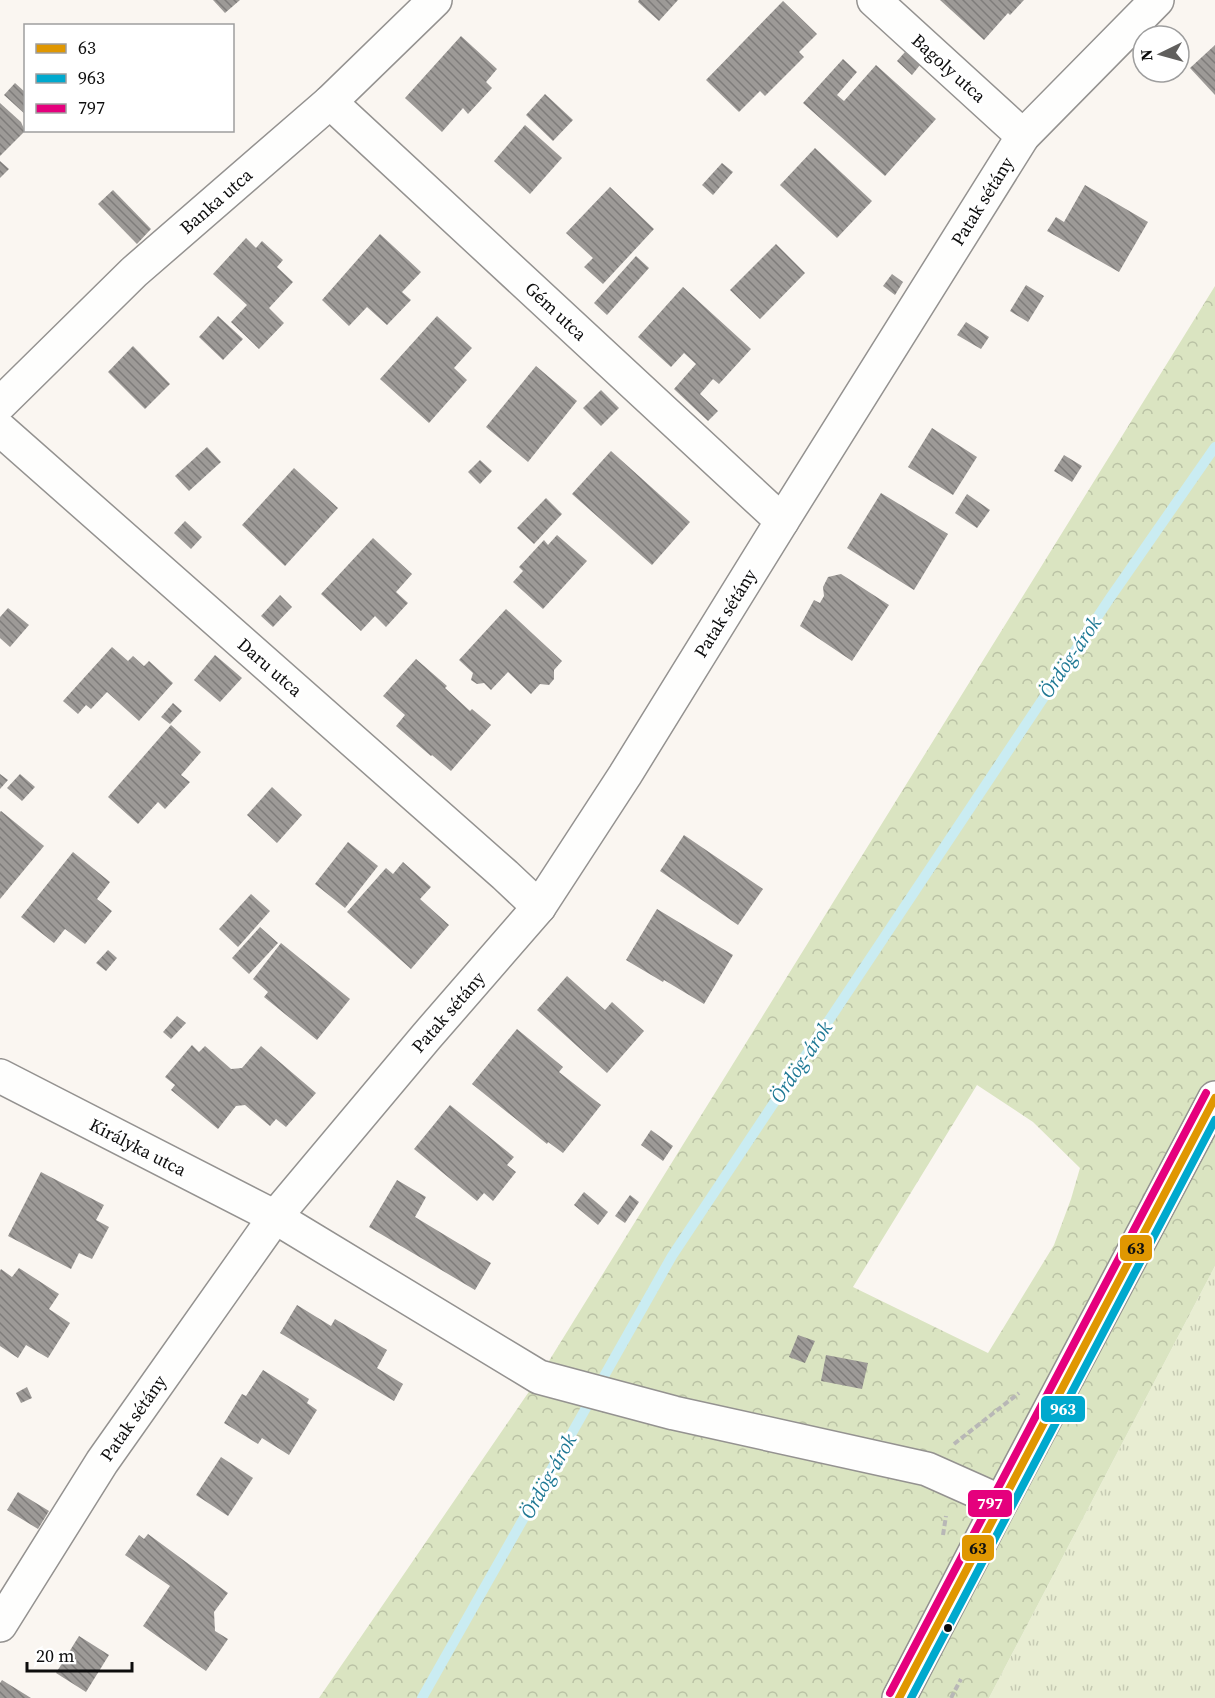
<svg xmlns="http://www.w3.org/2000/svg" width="1215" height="1698" viewBox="0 0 1215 1698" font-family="'Source Serif 4',serif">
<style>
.grass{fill:url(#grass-tufts)}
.forest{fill:url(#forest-crowns);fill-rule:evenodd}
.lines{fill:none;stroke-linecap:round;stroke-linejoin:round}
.stream{stroke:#caecf2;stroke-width:10}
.building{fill:url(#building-back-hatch)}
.minor-casing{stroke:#949290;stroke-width:36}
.tertiary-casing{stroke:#949290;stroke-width:36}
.path{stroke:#b8b7b6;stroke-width:4;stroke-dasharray:6 3;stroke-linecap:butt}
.minor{stroke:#fefefd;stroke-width:33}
.tertiary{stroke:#fefefd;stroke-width:33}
.bus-1-casing{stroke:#fff;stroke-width:12}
.bus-2-casing{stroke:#fff;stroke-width:12}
.bus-3-casing{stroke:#fff;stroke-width:12}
.bus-1{stroke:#e09701;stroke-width:8}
.bus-2{stroke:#00a9ce;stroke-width:8}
.bus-3{stroke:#e5007d;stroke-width:8}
.bus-dot{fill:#0d0d0d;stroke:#fff;stroke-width:2}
.labels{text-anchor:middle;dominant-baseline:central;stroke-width:6;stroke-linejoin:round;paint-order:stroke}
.street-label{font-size:18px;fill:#0d0d0d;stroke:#fff}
.water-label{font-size:20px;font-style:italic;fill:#1f7995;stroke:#fff}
.line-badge{stroke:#fff;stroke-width:2}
.badge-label{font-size:16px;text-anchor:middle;font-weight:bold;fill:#fff}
.pale-badge-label{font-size:16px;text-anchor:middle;font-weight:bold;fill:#111}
</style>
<defs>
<pattern id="grass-tufts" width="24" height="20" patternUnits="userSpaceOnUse" patternTransform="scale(1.5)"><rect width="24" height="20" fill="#e8edd2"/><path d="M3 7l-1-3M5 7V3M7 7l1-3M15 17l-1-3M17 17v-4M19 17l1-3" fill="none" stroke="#c6cab3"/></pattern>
<pattern id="forest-crowns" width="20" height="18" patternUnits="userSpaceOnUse" patternTransform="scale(1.5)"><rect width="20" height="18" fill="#dae4c1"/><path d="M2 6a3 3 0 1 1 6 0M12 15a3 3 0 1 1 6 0" fill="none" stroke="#bac2a5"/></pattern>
<pattern id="building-back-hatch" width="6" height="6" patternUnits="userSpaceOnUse" patternTransform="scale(1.5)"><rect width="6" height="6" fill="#9d9a97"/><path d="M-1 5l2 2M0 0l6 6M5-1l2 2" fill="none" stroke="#7e7c7a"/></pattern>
</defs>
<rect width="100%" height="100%" fill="#faf6f1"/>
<polygon class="grass" points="1215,1266 1215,1698 989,1698"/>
<path class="forest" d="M1215,286V1266L989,1698H319L539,1377ZM977,1085L1033,1122L1080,1168L1071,1199L1054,1245L988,1353L853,1287Z"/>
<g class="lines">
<polyline class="stream" points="422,1698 672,1256 1110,598 1215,447"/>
</g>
<g class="building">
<polygon points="213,0 240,0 225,13"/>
<polygon points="639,0 678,0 659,21 638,2"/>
<polygon points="940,0 1024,0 1010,15 1008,13 984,40"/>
<polygon points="783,1 817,34 799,52 804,57 765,96 760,91 739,112 706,80"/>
<polygon points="461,36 497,69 486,82 492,88 468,114 463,108 442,132 405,98"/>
<polygon points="1215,45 1215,95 1190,68"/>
<polygon points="905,52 920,65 912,75 897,61"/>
<polygon points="843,59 857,72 837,95 844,101 876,65 936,119 885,176 803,103"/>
<polygon points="15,83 26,93 26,115 4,95"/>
<polygon points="545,94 573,120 553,141 526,115"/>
<polygon points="0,103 21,122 25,131 0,156"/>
<polygon points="525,125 562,158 530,194 494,161"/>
<polygon points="815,148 872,201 837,238 780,185"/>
<polygon points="0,161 9,169 0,178"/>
<polygon points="722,163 733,172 713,195 702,185"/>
<polygon points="1085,185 1148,222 1119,272 1047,231 1056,217 1064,222"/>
<polygon points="610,187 654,229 603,284 584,267 593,258 566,233"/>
<polygon points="113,190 151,229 137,244 98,204"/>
<polygon points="380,234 421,272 402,292 411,300 387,325 367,307 349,326 322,300"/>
<polygon points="246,238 256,248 262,241 283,260 277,267 293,282 269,308 284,323 259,349 231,322 247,305 213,274"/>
<polygon points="776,244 805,273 760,319 730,290"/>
<polygon points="636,256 649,268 607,315 594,303"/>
<polygon points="892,274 903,282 895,295 883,286"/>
<polygon points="1026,285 1044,296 1028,322 1010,311"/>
<polygon points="683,287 751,349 719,384 713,379 700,394 718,411 708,421 674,389 696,364 684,353 671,367 638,337"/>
<polygon points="218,316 243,339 223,360 199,337"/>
<polygon points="437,316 472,348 454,368 467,380 429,423 380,379"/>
<polygon points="966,322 989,337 981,349 957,335"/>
<polygon points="133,346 170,384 145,409 108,372"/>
<polygon points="536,366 577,401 528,462 486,427"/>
<polygon points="601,390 619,408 601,426 583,408"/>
<polygon points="932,428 977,457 953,495 908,467"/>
<polygon points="207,447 221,462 189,491 175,476"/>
<polygon points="611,451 690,522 652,565 572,494"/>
<polygon points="1064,455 1082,466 1072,482 1054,471"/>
<polygon points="480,460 492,471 480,484 468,472"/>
<polygon points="294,468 338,508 285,566 242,525"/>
<polygon points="881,493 948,534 914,590 847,548"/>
<polygon points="967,494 990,510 977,528 955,513"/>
<polygon points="546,498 562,514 534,544 517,528"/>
<polygon points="185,521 202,537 191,549 174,533"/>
<polygon points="557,535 587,561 543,609 513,582 523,571 519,567 544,540 548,545"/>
<polygon points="373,538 412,574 396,592 408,603 386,627 375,616 361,631 321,594"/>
<polygon points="841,574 889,605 852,661 800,626 814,600 820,603 821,601 824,596 823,587 828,577"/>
<polygon points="280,595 292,607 273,627 261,616"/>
<polygon points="8,608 29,625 10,647 0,638 0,617"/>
<polygon points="506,609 562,661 554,670 554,679 549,685 540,684 531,694 508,672 491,690 484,683 477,684 471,680 473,673 459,660"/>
<polygon points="112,647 128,661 133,656 144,666 149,661 173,683 139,721 107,692 91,709 86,705 78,714 63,701"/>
<polygon points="215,655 242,678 220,702 194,680"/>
<polygon points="416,659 447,686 445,688 470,711 472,709 491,725 451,771 432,755 431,756 396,726 405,715 383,696"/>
<polygon points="173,703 182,711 170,724 161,717"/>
<polygon points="171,725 201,752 181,775 190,782 165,809 158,802 138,824 108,797"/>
<polygon points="0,774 8,780 0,789"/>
<polygon points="20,774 35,787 22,801 7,788"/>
<polygon points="272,787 302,815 277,843 247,815"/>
<polygon points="1,811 44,846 0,899 0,812"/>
<polygon points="684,835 763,889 738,925 660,871"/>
<polygon points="348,842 378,866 345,908 315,884"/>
<polygon points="73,852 110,882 97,899 112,911 85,944 65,929 54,943 21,917"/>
<polygon points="403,862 431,887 420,899 449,925 411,969 347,912 386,868 393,874"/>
<polygon points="251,894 270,911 238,947 219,929"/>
<polygon points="657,909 733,955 704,1004 664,980 663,982 626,960"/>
<polygon points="260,927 278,943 249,974 232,958"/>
<polygon points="281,943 350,999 317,1040 264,997 268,992 253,979"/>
<polygon points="108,950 117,958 106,971 96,963"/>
<polygon points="567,976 605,1010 612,1002 644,1031 607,1073 537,1010"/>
<polygon points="177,1016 186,1023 171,1039 163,1032"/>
<polygon points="517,1029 563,1067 559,1072 601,1105 563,1153 548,1142 547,1144 472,1084"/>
<polygon points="192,1045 199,1052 205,1046 231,1069 242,1068 261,1046 316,1093 286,1127 276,1119 270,1126 245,1105 236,1106 218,1129 171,1090 175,1085 165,1077"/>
<polygon points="450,1105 514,1157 507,1165 516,1172 493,1201 484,1193 477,1201 414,1149"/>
<polygon points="651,1130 673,1146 663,1161 641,1145"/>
<polygon points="41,1172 104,1205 96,1220 109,1227 92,1259 79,1253 71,1269 8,1236"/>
<polygon points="397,1180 426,1197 415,1217 491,1263 475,1290 369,1227"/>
<polygon points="584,1192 608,1212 598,1225 574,1205"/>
<polygon points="630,1195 639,1202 625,1223 615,1216"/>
<polygon points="19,1268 59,1294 49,1309 70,1323 48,1358 26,1345 18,1358 0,1346 0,1271 1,1269 12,1277"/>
<polygon points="297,1305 331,1326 335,1319 387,1350 377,1368 403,1384 394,1401 280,1333"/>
<polygon points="798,1335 815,1341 805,1363 789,1357"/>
<polygon points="826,1355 868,1363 862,1389 821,1381"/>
<polygon points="263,1370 309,1399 307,1403 317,1410 289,1455 262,1438 258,1444 224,1423 242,1394 246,1396"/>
<polygon points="27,1387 32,1398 21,1403 16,1393"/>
<polygon points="221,1457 253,1478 228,1516 196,1495"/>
<polygon points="18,1492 49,1511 38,1529 7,1510"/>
<polygon points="148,1534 228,1593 214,1612 215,1631 228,1639 206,1671 143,1626 170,1586 125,1555 139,1535 144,1539"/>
<polygon points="79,1636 109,1655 86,1692 56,1673"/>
<polygon points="2,1680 31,1698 0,1698 0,1683"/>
</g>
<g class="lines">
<g class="minor-casing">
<g id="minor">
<polyline points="874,0 1023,136"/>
<polyline points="330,102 782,521"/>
<polyline points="0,404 134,272 330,102 435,0"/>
<polyline points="0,429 505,875 539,907"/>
<polyline points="0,1076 275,1217 539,1377 674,1413 927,1469 1001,1502"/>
<polyline points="0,1625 102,1462 275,1217 426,1037 539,907 625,775 782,521 1023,136 1157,0"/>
</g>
</g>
<g class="tertiary-casing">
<polyline id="tertiary" points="899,1698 1001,1502 1215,1098"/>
</g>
<g class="path">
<polyline points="954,1444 1019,1393"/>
<polyline points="943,1535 946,1516"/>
<polyline points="951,1698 961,1679"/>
</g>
<use href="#minor" class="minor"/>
<use href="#tertiary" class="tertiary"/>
<g class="bus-1-casing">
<polyline id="bus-1" points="899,1698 1215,1098"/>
</g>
<g class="bus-2-casing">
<polyline id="bus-2" points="911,1698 1215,1120"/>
</g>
<g class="bus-3-casing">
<polyline id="bus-3" points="890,1693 1206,1093"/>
</g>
<use href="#bus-1" class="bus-1"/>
<use href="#bus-2" class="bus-2"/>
<use href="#bus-3" class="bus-3"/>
</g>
<circle class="bus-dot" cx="948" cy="1628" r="5"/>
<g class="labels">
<g class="street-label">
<text transform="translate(949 68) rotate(42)">Bagoly utca</text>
<text transform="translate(216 201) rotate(-41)">Banka utca</text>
<text transform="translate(982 201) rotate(-58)">Patak sétány</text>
<text transform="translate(556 311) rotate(43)">Gém utca</text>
<text transform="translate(725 613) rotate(-58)">Patak sétány</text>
<text transform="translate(270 667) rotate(41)">Daru utca</text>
<text transform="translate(448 1012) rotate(-49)">Patak sétány</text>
<text transform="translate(138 1147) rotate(27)">Királyka utca</text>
<text transform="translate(133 1418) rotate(-55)">Patak sétány</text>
</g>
<g class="water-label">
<text transform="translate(1070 657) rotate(-56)">Ördög-árok</text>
<text transform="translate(801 1062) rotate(-56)">Ördög-árok</text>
<text transform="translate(548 1476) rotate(-61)">Ördög-árok</text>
</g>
</g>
<g class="line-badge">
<rect x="1119" y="1234" width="34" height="28" rx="6" fill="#e09701"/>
<rect x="1040" y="1395" width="46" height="28" rx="6" fill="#00a9ce"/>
<rect x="967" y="1489" width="46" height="29" rx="6" fill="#e5007d"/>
<rect x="961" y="1534" width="34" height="28" rx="6" fill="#e09701"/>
</g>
<g class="badge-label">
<text x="1063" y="1415">963</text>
<text x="990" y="1509">797</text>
</g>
<g class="pale-badge-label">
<text x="1136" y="1254">63</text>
<text x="978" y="1554">63</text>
</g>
<rect x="24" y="24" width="210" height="108" fill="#ffffff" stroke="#9e9e9e" stroke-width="1.5"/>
<rect x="36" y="44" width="30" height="9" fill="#e09701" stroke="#9e9e9e" stroke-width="1.5"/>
<text x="78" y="54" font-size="18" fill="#0d0d0d">63</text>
<rect x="36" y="74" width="30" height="9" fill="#00a9ce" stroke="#9e9e9e" stroke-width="1.5"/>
<text x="78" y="84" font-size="18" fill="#0d0d0d">963</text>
<rect x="36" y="104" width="30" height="9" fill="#e5007d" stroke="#9e9e9e" stroke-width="1.5"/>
<text x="78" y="114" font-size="18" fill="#0d0d0d">797</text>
<g transform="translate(1161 54) rotate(265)"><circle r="28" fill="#ffffff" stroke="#9e9e9e" stroke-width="1.5"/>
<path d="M0-4.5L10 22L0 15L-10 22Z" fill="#605f5d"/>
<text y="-9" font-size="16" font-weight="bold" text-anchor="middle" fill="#0d0d0d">N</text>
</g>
<path d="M27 1662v9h105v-9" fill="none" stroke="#0d0d0d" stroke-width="3"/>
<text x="36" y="1662" font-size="18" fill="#0d0d0d" stroke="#ffffff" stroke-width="4.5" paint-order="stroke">20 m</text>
</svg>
